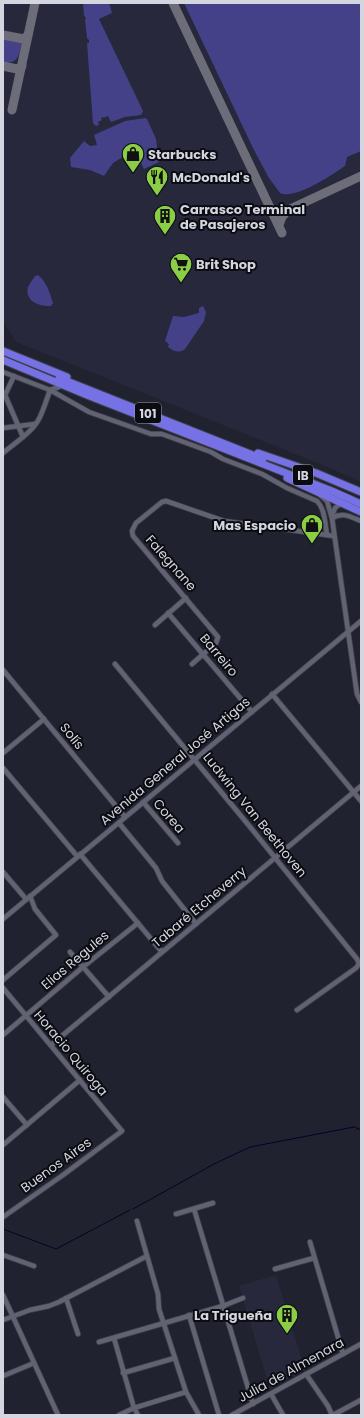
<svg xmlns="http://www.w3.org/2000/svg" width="364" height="1418" viewBox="0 0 364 1418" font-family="Poppins,sans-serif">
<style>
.built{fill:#27283b}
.green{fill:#444188}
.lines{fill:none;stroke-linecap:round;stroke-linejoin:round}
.stream{stroke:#070127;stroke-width:1}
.taxiway{stroke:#6c6d78;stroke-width:9}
.minor-casing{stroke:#3f404b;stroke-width:6}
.highway-casing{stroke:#3f404b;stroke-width:9}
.minor{stroke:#616272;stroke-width:4.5}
.highway{stroke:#7672e6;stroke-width:7}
.labels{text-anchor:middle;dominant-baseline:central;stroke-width:4;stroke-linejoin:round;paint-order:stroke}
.shield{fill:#0b0c12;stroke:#9899a1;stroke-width:1}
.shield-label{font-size:12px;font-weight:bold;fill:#d4d5de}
.poi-label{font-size:13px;font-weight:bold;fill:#d4d5de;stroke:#0b0c12;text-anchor:start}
.street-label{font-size:13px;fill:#d4d5de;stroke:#0b0c12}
</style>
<rect width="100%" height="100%" fill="#21222f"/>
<g class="built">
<polygon points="3,3 361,3 361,482 330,468 16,342 3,321"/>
<polygon points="276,1275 305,1370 270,1389 239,1286"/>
</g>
<g class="green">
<polygon points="83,3 109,3 112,13 99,19 143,111 141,115 125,117 111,122 108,116 103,118 103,117 101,118 102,120 98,122 99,125 96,126 93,123 87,43 89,43 89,40 87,38 85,20 86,18 84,15"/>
<path d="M184,3H361V151L347,157L345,166C332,175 295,200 280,193L269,178L253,148Z"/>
<path d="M3,38L22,42C19,54 19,65 3,62Z"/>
<polygon points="145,118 147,119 156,139 159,162 144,169 137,154 128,158 126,155 113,163 104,176 90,170 71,167 70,158 84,141 90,146 97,145 94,135 125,121"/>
<path d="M38,275C46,281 50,293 53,303L51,306C40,307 24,301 28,287C30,283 33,279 35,276Z"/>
<path d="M203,306L206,312L204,321L185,349C179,354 173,351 168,347L169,344L165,341L173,316L184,317L199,313V308Z"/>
</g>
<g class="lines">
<g class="stream">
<polyline points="133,1209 214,1164 250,1147 354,1127 361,1130"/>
<polyline points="3,1229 56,1249 130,1210"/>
</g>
<g class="taxiway">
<polyline points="173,3 282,233"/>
<polyline points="3,35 24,39 28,35"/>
<polyline points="3,66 17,69 20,68 22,66"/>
<polyline points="12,110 35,3"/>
<polyline points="279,225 282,217 288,210 361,176"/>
</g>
<g class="minor-casing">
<g id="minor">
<polyline points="3,372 50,390 59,387"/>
<polyline points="14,376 5,395 23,437"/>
<polyline points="3,428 35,424"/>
<path d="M3,453C16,442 33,432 40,417C44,408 47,399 50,390L89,412L151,434H162L211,452L223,459L262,474L287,488L317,501C325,509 325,524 327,535"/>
<polyline points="320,495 327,501 332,518 357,694 361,702"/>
<polyline points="332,516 335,508 340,504"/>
<path d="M332,518C343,512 349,516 361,521"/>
<polyline points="168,613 252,712"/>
<polyline points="155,625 186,598"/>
<polyline points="115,664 251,828 357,959 359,964 356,968 297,1010"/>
<polyline points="192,664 216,643 218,637 133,536 132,531 136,523 162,502 166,501 224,521 334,536"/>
<polyline points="3,670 125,817"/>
<polyline points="272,694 361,801"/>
<polyline points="3,753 44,719"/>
<polyline points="3,768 77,856"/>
<polyline points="143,802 178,843"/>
<polyline points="119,823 156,868 162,881 196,924"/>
<polyline points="80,854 162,952"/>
<polyline points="3,872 26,899"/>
<polyline points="3,919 361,621"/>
<polyline points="70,952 109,997"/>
<polyline points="3,980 56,935 35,909 30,896"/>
<polyline points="3,988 122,1131 63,1175 3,1217"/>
<polyline points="3,1035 83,967 138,923"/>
<polyline points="51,1045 361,786"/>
<polyline points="3,1097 27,1125"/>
<polyline points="3,1145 80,1080"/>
<polyline points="194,1209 253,1404"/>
<polyline points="176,1214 213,1203"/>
<polyline points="137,1221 158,1294 159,1309 186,1392 199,1415"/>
<polyline points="310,1242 343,1354"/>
<polyline points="3,1255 34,1266"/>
<polyline points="275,1269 314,1258"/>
<polyline points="3,1295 58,1415"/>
<polyline points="66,1298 78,1334"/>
<polyline points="189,1315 219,1415"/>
<polyline points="3,1320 30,1310 49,1306 59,1302 147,1256"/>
<polyline points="114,1338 134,1408 138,1415"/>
<polyline points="99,1342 223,1306 243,1298"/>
<polyline points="123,1373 175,1358"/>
<polyline points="306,1374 328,1406 332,1415"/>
<polyline points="3,1376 34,1363"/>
<polyline points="271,1394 283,1415"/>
<polyline points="119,1415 134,1408 186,1392"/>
<polyline points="232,1415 361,1344"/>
<polyline points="333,1415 361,1400"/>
</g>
</g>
<g class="highway-casing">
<g id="highway">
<polyline points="3,351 67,377"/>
<polyline points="3,360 87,395 332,491 361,504"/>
<polyline points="59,378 263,459"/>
<polyline points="258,453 316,473 361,492"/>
<polyline points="287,478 361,512"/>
</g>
</g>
<use href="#minor" class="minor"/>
<use href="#highway" class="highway"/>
</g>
<defs>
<g id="shop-pin" transform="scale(1.15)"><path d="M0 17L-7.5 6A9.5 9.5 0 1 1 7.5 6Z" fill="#8bce46" stroke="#0b0c12"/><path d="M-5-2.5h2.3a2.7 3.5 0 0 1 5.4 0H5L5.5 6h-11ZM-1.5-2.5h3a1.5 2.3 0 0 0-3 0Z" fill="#111"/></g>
<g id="restaurant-pin" transform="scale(1.15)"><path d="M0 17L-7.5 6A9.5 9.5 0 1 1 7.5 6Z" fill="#8bce46" stroke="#0b0c12"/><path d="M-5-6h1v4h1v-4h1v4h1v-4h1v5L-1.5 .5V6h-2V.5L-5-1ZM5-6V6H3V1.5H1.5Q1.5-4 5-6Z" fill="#111"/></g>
<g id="building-pin" transform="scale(1.15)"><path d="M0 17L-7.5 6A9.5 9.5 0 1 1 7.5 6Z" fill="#8bce46" stroke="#0b0c12"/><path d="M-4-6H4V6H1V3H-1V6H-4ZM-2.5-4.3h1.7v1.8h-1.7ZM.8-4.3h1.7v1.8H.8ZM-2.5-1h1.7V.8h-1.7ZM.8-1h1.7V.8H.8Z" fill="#111"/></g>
<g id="supermarket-pin" transform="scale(1.15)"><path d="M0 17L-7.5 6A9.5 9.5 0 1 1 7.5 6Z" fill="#8bce46" stroke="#0b0c12"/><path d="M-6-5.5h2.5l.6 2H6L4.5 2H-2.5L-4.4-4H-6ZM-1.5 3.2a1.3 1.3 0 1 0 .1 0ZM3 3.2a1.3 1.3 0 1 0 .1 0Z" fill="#111"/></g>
</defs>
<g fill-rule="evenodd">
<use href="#shop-pin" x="133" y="154"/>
<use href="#restaurant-pin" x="157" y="177"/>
<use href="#building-pin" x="165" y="216"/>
<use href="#supermarket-pin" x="181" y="264"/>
<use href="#shop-pin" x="312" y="525"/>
<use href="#building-pin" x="287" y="1315"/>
</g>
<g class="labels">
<g class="shield">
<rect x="135" y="403" width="26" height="20" rx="3"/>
<rect x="293" y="465" width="20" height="20" rx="3"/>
</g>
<g class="shield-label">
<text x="148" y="413">101</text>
<text x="303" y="475">IB</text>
</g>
<g class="poi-label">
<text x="148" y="154">Starbucks</text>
<text x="172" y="177">McDonald's</text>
<text x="180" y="209">Carrasco Terminal<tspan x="180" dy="15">de Pasajeros</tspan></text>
<text x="196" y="264">Brit Shop</text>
<text x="296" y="525" text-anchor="end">Mas Espacio</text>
<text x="272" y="1315" text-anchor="end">La Trigueña</text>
</g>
<g class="street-label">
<text transform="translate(171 563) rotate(49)">Falegnane</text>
<text transform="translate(219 655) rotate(50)">Barreiro</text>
<text transform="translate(72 736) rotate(51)">Solís</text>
<text transform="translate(175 761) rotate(-40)">Avenida General José Artigas</text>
<text transform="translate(255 815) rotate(51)">Ludwing Van Beethoven</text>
<text transform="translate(169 816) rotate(49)">Corea</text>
<text transform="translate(199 907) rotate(-40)">Tabaré Etcheverry</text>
<text transform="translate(75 960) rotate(-40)">Elias Regules</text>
<text transform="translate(71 1053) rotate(50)">Horacio Quiroga</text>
<text transform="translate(56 1165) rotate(-36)">Buenos Aires</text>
<text transform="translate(291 1370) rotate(-29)">Julia de Almenara</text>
</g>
</g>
<rect width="364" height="1418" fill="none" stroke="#d4d5de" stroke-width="8"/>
</svg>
